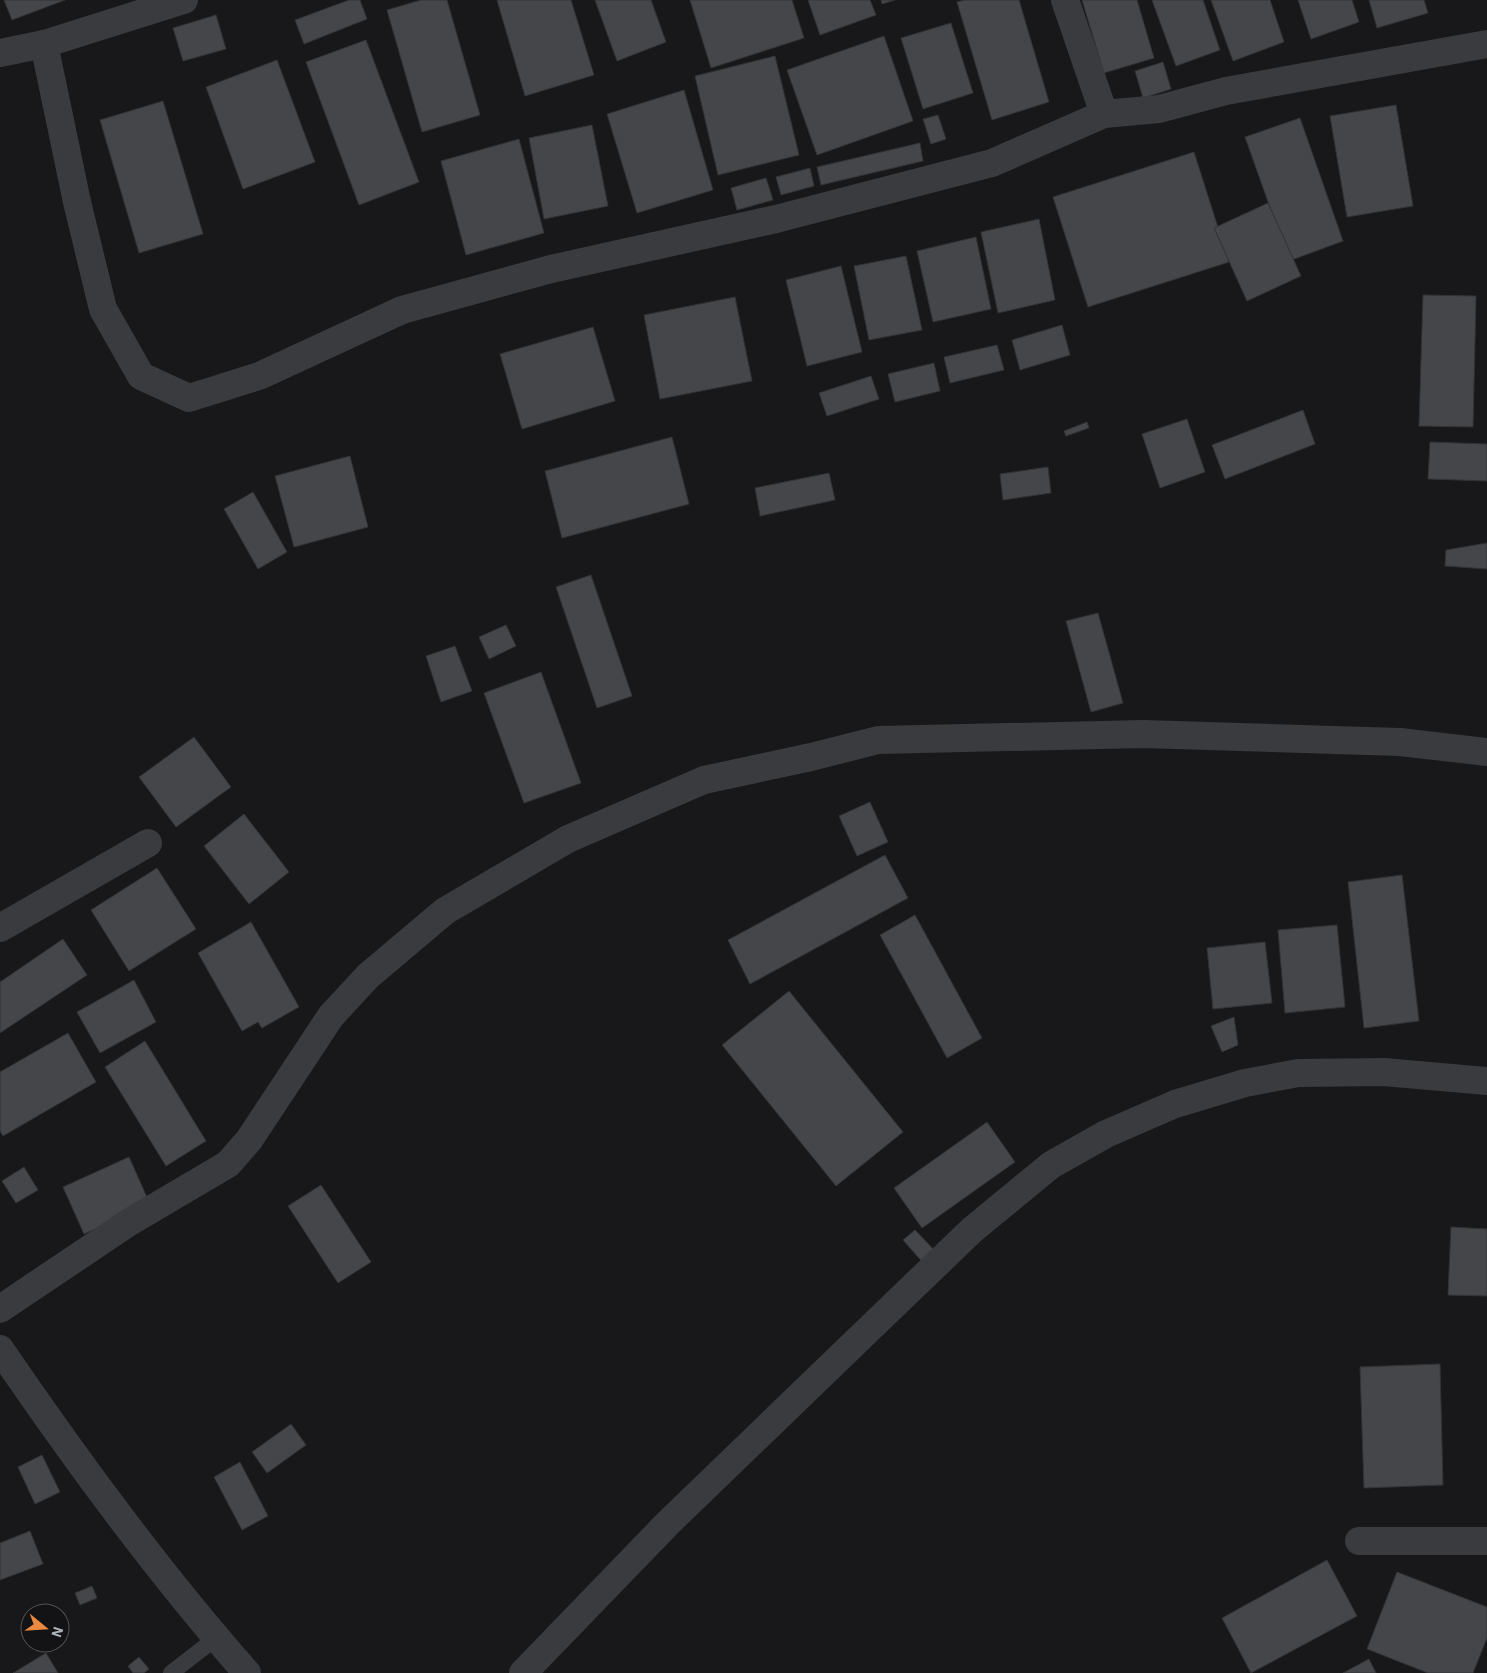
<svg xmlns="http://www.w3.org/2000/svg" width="1487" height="1673" viewBox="0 0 1487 1673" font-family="'IBM Plex Sans',sans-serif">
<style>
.building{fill:#45464a;stroke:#323336}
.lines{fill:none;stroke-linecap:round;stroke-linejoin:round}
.service{stroke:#393b3f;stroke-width:16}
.minor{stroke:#393b3f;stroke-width:28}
.tertiary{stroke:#393b3f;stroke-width:28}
</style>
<rect width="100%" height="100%" fill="#18181a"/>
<g class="building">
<polygon points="4,0 65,0 12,20"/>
<polygon points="349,0 360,0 367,19 304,44 295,20"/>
<polygon points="421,0 447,0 480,115 422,132 387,10"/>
<polygon points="497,0 571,0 594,75 525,96"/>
<polygon points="595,0 651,0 666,42 617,61"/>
<polygon points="690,0 792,0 804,38 711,68"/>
<polygon points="808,0 870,0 876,15 820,35"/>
<polygon points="881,0 895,0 882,4"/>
<polygon points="965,0 1019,0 1049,102 992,120 957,2"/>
<polygon points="1082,0 1137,0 1154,58 1104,73"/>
<polygon points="1152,0 1203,0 1220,50 1176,66"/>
<polygon points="1211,0 1270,0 1284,42 1233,61"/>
<polygon points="1298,0 1352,0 1359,22 1311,39"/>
<polygon points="1369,0 1424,0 1428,13 1377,28"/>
<polygon points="216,15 226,49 183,61 173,28"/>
<polygon points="951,23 973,93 923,109 901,38"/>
<polygon points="884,36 913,121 817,155 787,70"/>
<polygon points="366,40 419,182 359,205 306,62"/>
<polygon points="775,56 799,155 718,175 695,76"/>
<polygon points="277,60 315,162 243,189 206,87"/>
<polygon points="1163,62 1171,89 1143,98 1135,71"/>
<polygon points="684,90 713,190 637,213 607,114"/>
<polygon points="163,101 203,234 139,253 100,120"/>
<polygon points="1396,105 1413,206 1347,217 1330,116"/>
<polygon points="938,115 946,139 931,144 923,119"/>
<polygon points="1300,118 1343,241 1289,261 1245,137"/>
<polygon points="592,125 608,206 544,219 529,138"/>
<polygon points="519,139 544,233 466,255 441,161"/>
<polygon points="920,143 923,161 821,185 817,167"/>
<polygon points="1194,152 1229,262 1088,307 1053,197"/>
<polygon points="810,168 814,186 781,195 776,177"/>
<polygon points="766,178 773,200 737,210 731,188"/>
<polygon points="1268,203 1301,276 1247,301 1214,228"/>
<polygon points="1039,219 1055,300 998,313 981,232"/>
<polygon points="976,237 991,309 933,322 917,251"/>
<polygon points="906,256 922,330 869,340 854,266"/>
<polygon points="841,266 862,352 807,366 786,280"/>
<polygon points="1423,295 1476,296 1473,427 1419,426"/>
<polygon points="735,297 752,381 660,399 644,315"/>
<polygon points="1062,325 1070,355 1020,370 1012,340"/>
<polygon points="593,327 615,401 522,429 500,354"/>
<polygon points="997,345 1004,370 950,383 944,357"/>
<polygon points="934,363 940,391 895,402 888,374"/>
<polygon points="871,376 879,399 827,416 819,393"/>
<polygon points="1303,410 1315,444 1225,479 1212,445"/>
<polygon points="1187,419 1205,472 1160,488 1142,434"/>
<polygon points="1087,422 1089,428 1066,436 1064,431"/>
<polygon points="672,437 689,504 562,538 545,471"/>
<polygon points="1430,442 1487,444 1487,481 1428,479"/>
<polygon points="350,456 368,527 294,547 275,476"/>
<polygon points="1048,467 1051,493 1003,500 1000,474"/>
<polygon points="829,473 835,500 760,516 755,488"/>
<polygon points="253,492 287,552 258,569 224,509"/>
<polygon points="1487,543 1487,569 1445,566 1446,550"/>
<polygon points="591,575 632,696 597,708 556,587"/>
<polygon points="1098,613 1123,703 1091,712 1066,621"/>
<polygon points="506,625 516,646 489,659 479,637"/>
<polygon points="455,646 472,691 441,702 426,656"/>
<polygon points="541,672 581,783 524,803 484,693"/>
<polygon points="194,737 231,787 176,827 139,777"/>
<polygon points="870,802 888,842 857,856 839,816"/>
<polygon points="244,814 289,872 249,904 204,846"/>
<polygon points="885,855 908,898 750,984 728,940"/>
<polygon points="157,868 196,929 129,971 91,910"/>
<polygon points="1402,875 1419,1021 1364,1028 1348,882"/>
<polygon points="915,915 982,1038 947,1058 880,935"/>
<polygon points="251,922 299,1007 262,1028 258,1022 242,1031 198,953"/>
<polygon points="1337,925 1345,1007 1285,1013 1278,930"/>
<polygon points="63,939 87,975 0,1033 0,982"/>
<polygon points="1265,942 1272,1003 1213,1009 1207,948"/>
<polygon points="134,980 156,1022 100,1053 77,1012"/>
<polygon points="789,991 903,1132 836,1186 722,1045"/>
<polygon points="1234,1017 1238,1045 1222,1052 1211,1026"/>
<polygon points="68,1033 96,1082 3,1136 0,1131 0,1072"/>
<polygon points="145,1041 206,1141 166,1166 105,1067"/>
<polygon points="987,1122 1015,1162 922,1228 894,1188"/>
<polygon points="129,1157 150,1204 84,1234 63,1187"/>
<polygon points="24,1167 38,1190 16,1203 2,1181"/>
<polygon points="321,1185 371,1262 338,1283 288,1206"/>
<polygon points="1451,1227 1487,1229 1487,1296 1448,1295"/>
<polygon points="915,1230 938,1254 925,1265 903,1240"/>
<polygon points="1440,1364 1443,1485 1364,1488 1360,1367"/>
<polygon points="291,1424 306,1445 267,1473 252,1452"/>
<polygon points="42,1455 60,1492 35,1504 18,1467"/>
<polygon points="240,1462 268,1516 242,1530 214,1477"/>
<polygon points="30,1531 43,1564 0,1580 0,1543"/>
<polygon points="1327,1560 1357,1616 1251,1673 1222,1618"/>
<polygon points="1397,1572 1487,1607 1487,1638 1473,1673 1428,1673 1367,1649"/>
<polygon points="92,1586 97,1598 80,1605 75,1593"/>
<polygon points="46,1653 58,1673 13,1673"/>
<polygon points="139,1657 149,1669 144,1673 133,1673 128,1666"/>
<polygon points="1369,1659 1376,1673 1343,1673"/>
</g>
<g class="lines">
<polyline class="service" points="171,1673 216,1638"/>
<g class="minor">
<polyline points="1065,0 1104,114"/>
<polyline points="44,44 77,202 103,309 141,376 189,398 259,376 402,310 551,269 776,219 992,163 1104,114 1159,109 1226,91 1487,44"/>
<polyline points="0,53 44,44 184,0"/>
<polyline points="0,928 148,843"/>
<polyline points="0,1309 128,1223 228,1164 249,1140 331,1016 368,976 445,911 568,839 704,780 811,757 878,740 1144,734 1400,742 1487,752"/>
<polyline points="1359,1541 1487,1541"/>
<polyline points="523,1673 668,1523 866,1332 972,1230 1051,1165 1106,1134 1175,1104 1245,1083 1298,1073 1384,1072 1487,1081"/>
</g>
<path class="tertiary" d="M0,1349C77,1462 157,1571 247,1673"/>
</g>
<g transform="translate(45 1628) rotate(108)"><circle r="24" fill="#131315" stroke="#505357"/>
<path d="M0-4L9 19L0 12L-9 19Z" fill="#ea8940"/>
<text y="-8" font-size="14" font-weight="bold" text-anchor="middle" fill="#abb2b9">N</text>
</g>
</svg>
